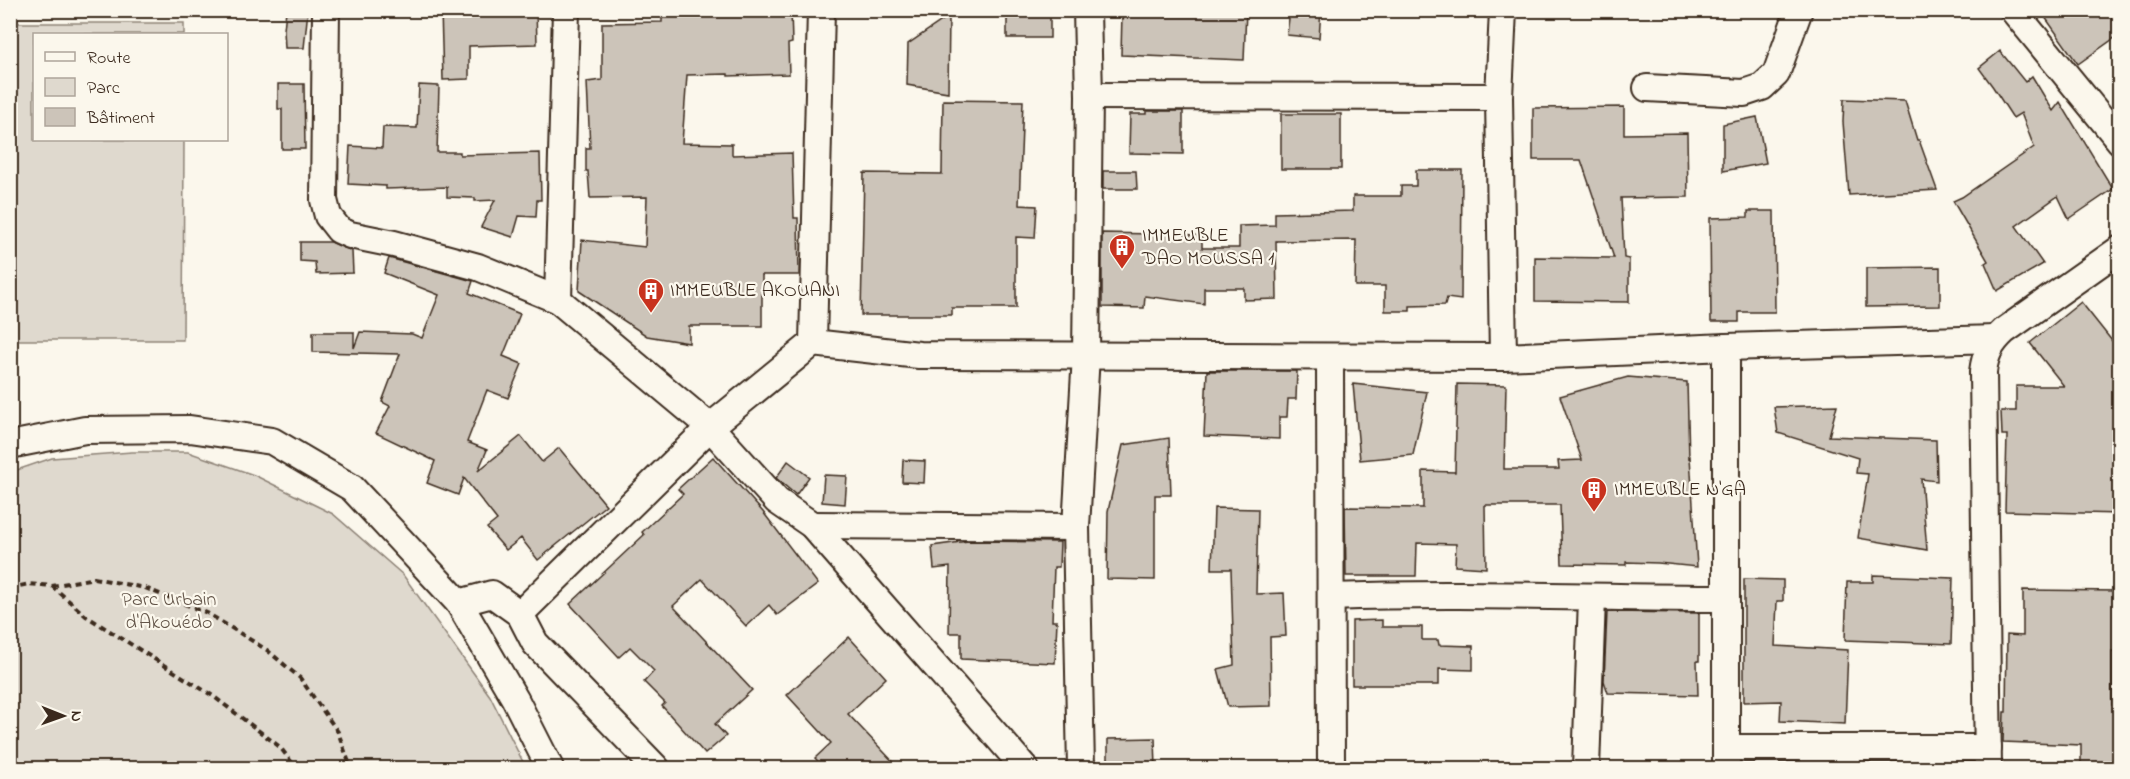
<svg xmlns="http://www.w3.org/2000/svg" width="2130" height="779" viewBox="0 0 2130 779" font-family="'Indie Flower',sans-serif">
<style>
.green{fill:#dfd9ce;stroke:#8d8276;stroke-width:1.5}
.building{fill:#ccc4b9;stroke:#3b2a1e;stroke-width:1.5}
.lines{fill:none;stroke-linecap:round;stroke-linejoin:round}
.minor-casing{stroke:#3b2a1e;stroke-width:30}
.path{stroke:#3b2a1e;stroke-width:4;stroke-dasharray:6 4.5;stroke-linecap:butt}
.minor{stroke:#fbf7ec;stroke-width:26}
.labels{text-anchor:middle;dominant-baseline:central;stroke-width:4.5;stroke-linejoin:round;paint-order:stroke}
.poi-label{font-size:20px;fill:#3b2a1e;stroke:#fbf7ec;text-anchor:start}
.park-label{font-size:20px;fill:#64564a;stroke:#fbf7ec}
</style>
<rect width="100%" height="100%" fill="#fbf7ec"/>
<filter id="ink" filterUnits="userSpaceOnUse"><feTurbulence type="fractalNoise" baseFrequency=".0167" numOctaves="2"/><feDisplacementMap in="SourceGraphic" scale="12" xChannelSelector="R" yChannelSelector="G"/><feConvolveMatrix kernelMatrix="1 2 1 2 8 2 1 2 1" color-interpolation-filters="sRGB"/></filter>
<g filter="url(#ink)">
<g class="green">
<polygon points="11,23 184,23 184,34 34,34 34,140 184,140 183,340 11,340"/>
<polygon points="132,452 188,452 254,475 333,514 403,575 490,696 526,768 11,768 11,472 52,458"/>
</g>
<g class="building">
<polygon points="286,10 308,10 304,48 285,48 284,30"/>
<polygon points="441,10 536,10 537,44 469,46 469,79 443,80"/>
<polygon points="662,10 686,10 686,14 791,10 792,43 788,44 789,74 728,76 728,74 687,75 682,143 732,144 732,155 792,153 794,218 798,218 799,275 762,275 762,326 689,326 689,343 647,336 579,291 582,240 645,247 647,197 590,198 588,171 586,171 586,148 590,148 587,82 602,80 602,23 662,22"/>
<rect x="1007" y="10" width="43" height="28"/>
<polygon points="1145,10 1246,10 1244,60 1121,55 1122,13 1145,14"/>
<polygon points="1290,10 1321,10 1319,38 1287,35"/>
<polygon points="2040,10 2107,10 2120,28 2120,34 2078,64"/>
<polygon points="949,16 948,92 907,85 908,44"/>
<polygon points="2000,51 2025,82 2032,76 2053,111 2060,102 2113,189 2069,219 2058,196 2016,226 2043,264 1997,291 1985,263 1988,261 1953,201 1962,197 2034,147 2021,113 2013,118 1993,87 1979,68"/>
<polygon points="278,84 304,84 305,149 282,149 282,109 278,109"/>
<polygon points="419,85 439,86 437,152 460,152 460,155 540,153 541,200 537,200 536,217 519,216 513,237 481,227 495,200 475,201 475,198 447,197 447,187 386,189 386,186 348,184 350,146 382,148 383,127 417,128"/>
<polygon points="1844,99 1905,101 1917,140 1919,140 1937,190 1849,195 1843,122"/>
<polygon points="943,100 1023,101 1019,205 1037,206 1035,238 1016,237 1016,308 952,308 952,315 861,315 864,173 942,174"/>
<polygon points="1624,107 1624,134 1687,133 1688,197 1621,198 1624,258 1629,259 1629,302 1535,301 1535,257 1614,258 1581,160 1533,160 1533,108"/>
<polygon points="1146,111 1183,111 1183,154 1129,153 1130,114 1146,114"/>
<rect x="1281" y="114" width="60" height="55"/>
<polygon points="1757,117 1766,163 1723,171 1723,124"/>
<polygon points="1416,170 1462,170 1461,300 1447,298 1445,305 1410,306 1410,311 1385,311 1385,286 1355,286 1356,240 1276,241 1277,299 1244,300 1244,288 1204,288 1204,304 1145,296 1144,308 1102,307 1102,233 1154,234 1154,231 1202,236 1202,248 1239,248 1239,226 1275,225 1275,213 1353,211 1353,196 1401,196 1401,186 1416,186"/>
<polygon points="1103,171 1136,171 1137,189 1103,189"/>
<polygon points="1748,211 1774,211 1775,312 1739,312 1739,322 1711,322 1710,218 1748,217"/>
<polygon points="300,242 331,242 352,251 353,273 316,274 315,262 300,261"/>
<polygon points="389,258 473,281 469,293 520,314 503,356 522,364 508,398 487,390 467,442 487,450 478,471 521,436 542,462 559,448 606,505 538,560 521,538 506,550 487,528 497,520 464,478 458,495 427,483 435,461 376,433 390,406 382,402 400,354 313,352 313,332 354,332 354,348 360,332 412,334 422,338 439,295 384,273"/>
<polygon points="1940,267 1940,306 1866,307 1866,268"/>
<polygon points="2081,302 2120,351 2120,514 2005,511 2007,435 2002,435 2001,411 2016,411 2016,386 2064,386 2030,343"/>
<polygon points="1207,371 1297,371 1296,399 1288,399 1287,417 1279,417 1279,439 1204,436"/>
<polygon points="1628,377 1687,382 1689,459 1690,457 1697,567 1658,563 1626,562 1626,565 1562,564 1560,505 1485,505 1486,568 1455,566 1456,544 1417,543 1416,576 1346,576 1345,507 1423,508 1423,471 1455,472 1457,384 1506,385 1504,469 1559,469 1558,461 1582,460 1560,396"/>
<polygon points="1353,384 1427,392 1413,455 1360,460"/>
<polygon points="1837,405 1829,436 1936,440 1937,481 1921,479 1927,550 1858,538 1868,474 1856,473 1858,458 1778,433 1774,407"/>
<polygon points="1169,438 1171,495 1155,495 1155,580 1107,579 1108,511 1123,445"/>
<polygon points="713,457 763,512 818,584 777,615 769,605 746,626 702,579 673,606 752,690 715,724 726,736 705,754 662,706 665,703 644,682 654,671 630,647 619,657 570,604 644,535 642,532 683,494 678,489"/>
<polygon points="903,460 925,461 924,483 902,482"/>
<polygon points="788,461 809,477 796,495 776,478"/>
<polygon points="824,475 847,476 845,504 822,502"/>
<polygon points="1214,508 1258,509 1256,594 1284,593 1286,636 1270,637 1271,706 1228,707 1218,669 1234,665 1231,569 1212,569"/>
<polygon points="968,541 1060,542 1059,567 1054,567 1052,621 1057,621 1055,663 961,659 961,633 949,633 950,567 934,569 932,546"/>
<polygon points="1873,575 1953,578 1951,644 1845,640 1847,582 1873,582"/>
<polygon points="1744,579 1783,580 1783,601 1777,601 1775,646 1848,650 1845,724 1780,721 1781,701 1744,702"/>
<polygon points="2023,590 2120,591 2120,651 2112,651 2112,705 2120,705 2120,768 2081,768 2081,745 2003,742 2004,712 2006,712 2007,635 2023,636"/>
<polygon points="1607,612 1699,613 1699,661 1697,661 1698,695 1608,693 1604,681"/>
<polygon points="1382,620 1382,627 1422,627 1422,640 1438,640 1439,645 1473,646 1473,670 1439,669 1439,685 1352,685 1352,621"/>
<polygon points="849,637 886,678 848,714 899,768 824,768 815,758 831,743 787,695"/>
<polygon points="1155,738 1156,768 1108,768 1108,739"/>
</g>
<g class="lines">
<g class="minor-casing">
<g id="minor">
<polyline points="326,10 324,200 328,216 339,230 350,235 394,244 478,267 558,300 710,427 777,501 812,525 1025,768"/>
<polyline points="1503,10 1499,97 1503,357"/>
<polyline points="2013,10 2120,141"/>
<polyline points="1647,88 1744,93 1762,87 1776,74 1799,10"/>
<polyline points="1089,96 1499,97"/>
<polyline points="558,300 566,10"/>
<polyline points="813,343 919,355 1503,357 1726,347 1995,339"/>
<polyline points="1330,358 1331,768"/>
<polyline points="10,445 85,430 190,429 272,441 352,488 459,603 515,699 550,768"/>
<polyline points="812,525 1076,527"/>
<path d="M1331,597C1463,592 1594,598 1726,598"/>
<polyline points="459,603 492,594 520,614 535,643 656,768"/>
<polyline points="520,614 710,427 813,343 821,10"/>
<polyline points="1726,748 1988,748"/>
<polyline points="1081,768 1076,527 1086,355 1089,96 1087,10"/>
<polyline points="1586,768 1592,598"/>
<polyline points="1726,768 1726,347"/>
<path d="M1988,768L1983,372C1985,354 1991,343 2004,331L2120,249"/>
</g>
</g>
<g class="path">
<polyline points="52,586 94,578 145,588 207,613 267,650 300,678 338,732 351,768"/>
<polyline points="10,588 29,584 52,586 86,616 213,696 280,747 296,768"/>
</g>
<use href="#minor" class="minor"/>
</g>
</g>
<defs>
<g id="building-pin" transform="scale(1.35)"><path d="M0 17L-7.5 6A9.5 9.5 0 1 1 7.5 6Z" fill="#c8321e" stroke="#fbf7ec"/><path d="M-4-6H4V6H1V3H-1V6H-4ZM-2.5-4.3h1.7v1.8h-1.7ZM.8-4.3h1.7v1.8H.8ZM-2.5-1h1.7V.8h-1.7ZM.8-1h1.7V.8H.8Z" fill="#fff"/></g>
</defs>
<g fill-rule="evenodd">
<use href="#building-pin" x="1122" y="247"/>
<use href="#building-pin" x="651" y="291"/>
<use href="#building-pin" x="1594" y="490"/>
</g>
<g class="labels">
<g class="poi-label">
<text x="1142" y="236">IMMEUBLE<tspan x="1142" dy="23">DAO MOUSSA 1</tspan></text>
<text x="670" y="291">IMMEUBLE AKOUANI</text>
<text x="1614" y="490">IMMEUBLE N'GA</text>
</g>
<g class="park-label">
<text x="169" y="600">Parc Urbain<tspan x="169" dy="23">d'Akouédo</tspan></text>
</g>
</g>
<rect width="2130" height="779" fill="none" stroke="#fbf7ec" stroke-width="36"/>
<rect x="18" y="18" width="2094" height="743" fill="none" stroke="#3b2a1e" stroke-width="2" filter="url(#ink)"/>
<rect x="33" y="33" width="195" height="108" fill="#fbf7ec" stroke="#aea59a" stroke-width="1.5"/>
<rect x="45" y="52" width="30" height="9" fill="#fbf7ec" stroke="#aea59a" stroke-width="1.5"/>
<text x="87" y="63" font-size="18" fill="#3b2a1e">Route</text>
<rect x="45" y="78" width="30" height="18" fill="#dfd9ce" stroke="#aea59a" stroke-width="1.5"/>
<text x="87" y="93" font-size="18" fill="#3b2a1e">Parc</text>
<rect x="45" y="108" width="30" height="18" fill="#ccc4b9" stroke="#aea59a" stroke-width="1.5"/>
<text x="87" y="123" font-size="18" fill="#3b2a1e">Bâtiment</text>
<g transform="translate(63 716) rotate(91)" stroke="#fbf7ec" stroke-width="4.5" paint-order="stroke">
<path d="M0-4.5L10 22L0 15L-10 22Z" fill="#3b2a1e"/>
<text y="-9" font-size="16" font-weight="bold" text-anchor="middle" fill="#3b2a1e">N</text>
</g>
</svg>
